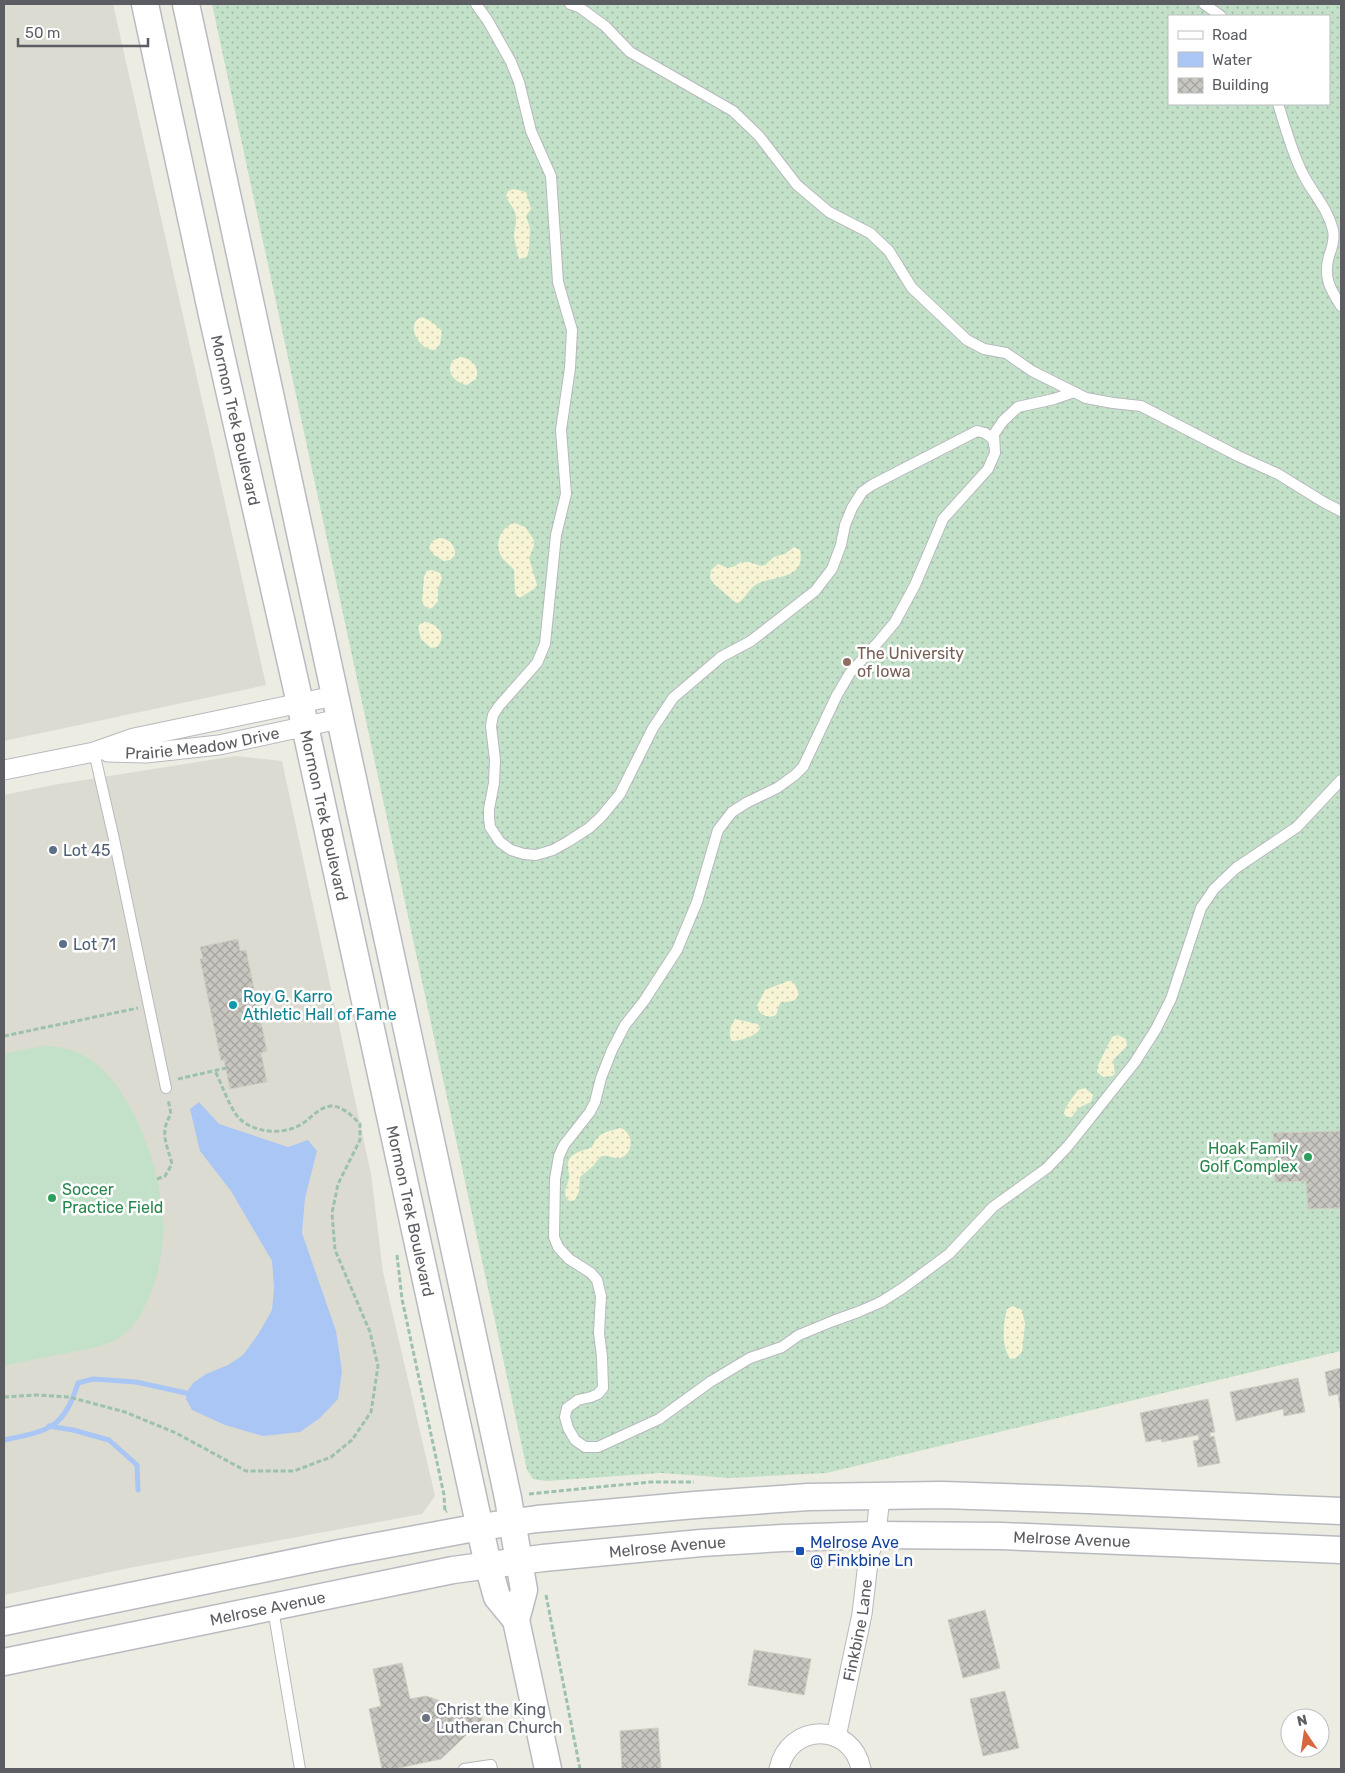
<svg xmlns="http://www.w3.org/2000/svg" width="1345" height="1773" viewBox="0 0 1345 1773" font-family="Rubik,sans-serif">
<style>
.education{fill:#dcdbd1}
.grass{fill:url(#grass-dots);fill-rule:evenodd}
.sand{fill:url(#sand-dots)}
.pitch{fill:#c2e1c8}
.water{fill:#aac6f5}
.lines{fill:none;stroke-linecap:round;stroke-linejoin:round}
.stream{stroke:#aac6f5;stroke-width:5}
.building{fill:url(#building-cross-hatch);stroke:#d0cec2}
.service-casing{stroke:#b8b9be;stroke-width:12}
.minor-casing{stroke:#b8b9be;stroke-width:21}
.secondary-casing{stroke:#b8bac0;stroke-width:29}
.path{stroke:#9cc1ae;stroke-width:3;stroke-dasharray:5 2.5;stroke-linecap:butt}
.service{stroke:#fff;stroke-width:10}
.minor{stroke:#fff;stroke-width:19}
.secondary{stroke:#fff;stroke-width:26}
.education-dot{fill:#8d6e63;stroke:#fff;stroke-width:2}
.service-dot{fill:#5c6f8a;stroke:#fff;stroke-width:2}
.culture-dot{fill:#0f9aa8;stroke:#fff;stroke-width:2}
.leisure-dot{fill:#2e9e5b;stroke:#fff;stroke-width:2}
.transit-dot{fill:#1a4fb4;stroke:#fff;stroke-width:2}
.worship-dot{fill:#6b7280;stroke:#fff;stroke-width:2}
.labels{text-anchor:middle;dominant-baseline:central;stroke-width:5;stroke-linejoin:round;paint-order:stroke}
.street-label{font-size:16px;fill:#5b5d62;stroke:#fff}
.education-label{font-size:16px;fill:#785e54;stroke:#fff;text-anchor:start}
.service-label{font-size:16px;fill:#4e5e75;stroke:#fff;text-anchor:start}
.culture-label{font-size:16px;fill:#0d838f;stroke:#fff;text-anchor:start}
.leisure-label{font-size:16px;fill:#27864d;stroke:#fff;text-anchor:end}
.transit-label{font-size:16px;fill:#164399;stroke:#fff;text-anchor:start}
.worship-label{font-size:16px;fill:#5b616d;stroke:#fff;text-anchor:start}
</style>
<defs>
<pattern id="grass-dots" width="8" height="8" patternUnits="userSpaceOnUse" patternTransform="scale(1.25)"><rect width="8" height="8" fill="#c2e1c8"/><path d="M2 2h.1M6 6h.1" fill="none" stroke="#a1baa6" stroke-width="1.8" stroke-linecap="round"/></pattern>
<pattern id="sand-dots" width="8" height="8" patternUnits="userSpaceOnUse" patternTransform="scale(1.25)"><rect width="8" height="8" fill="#f6f4d4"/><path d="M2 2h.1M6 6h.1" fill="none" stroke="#cac9af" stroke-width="1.8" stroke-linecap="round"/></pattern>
<pattern id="building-cross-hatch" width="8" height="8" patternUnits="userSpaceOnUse" patternTransform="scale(1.25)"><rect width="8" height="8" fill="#c8c6c0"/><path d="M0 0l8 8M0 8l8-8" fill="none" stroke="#a5a49f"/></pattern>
</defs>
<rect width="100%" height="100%" fill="#ecece3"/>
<g class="education">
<polygon points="4,4 113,4 266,685 4,741"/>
<polygon points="235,756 282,761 371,1174 383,1272 435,1496 422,1514 129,1568 4,1595 4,795 53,785"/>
</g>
<path class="grass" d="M212,4H1341V1351L826,1473L730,1478L661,1473L546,1481L533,1479L527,1470ZM1169,16H1329V104H1169Z"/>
<g class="sand">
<path d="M514,189L526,192L531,209L526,216L530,228L529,249L527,257L519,259C518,257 514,237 514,235C514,229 517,224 516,218C516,209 509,204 506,196L508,191Z"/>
<path d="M422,317L432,322L442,331L440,344L435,350C419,351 404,323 422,317Z"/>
<path d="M460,357C472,358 480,367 476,379L467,385C455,382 446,374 452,361Z"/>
<path d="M514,523L525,527L534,540V546L529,558L537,585L534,589L521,597H518L515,593L514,570C510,565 504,561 501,556C494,543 501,527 514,523Z"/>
<path d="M439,538C449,538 456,546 455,555L450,560L444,561L434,555L429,548L432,541Z"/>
<path d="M794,547L800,550C806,580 775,575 757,584C749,588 746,598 738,603L735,602L713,583L710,578L711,570L718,564L728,568L735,566L741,562H749L761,566L765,565L774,557L785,554Z"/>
<polygon points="432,570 440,573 442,578 438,589 438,601 432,608 428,609 422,603 424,577 427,571"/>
<path d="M424,622C437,623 448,635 437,647L431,648L421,639L418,627L420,624Z"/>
<path d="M788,981H792C797,986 803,998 792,1001C788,1002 784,1001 780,1003L776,1015C768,1019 759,1015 757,1006L765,990Z"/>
<path d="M735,1019L758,1024L760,1029C756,1036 741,1041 732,1041C728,1034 730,1025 735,1019Z"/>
<polygon points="1118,1035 1126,1039 1127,1046 1113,1060 1115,1074 1112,1076 1103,1077 1097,1072 1098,1065 1112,1037"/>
<path d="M1085,1088L1093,1095L1091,1102L1078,1108L1072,1117H1067L1064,1114C1064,1107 1074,1096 1078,1090Z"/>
<path d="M620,1128C632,1131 635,1150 623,1157C615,1161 607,1153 600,1157L593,1166L580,1177L579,1191L575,1200L570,1201L567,1199C563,1190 567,1188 569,1179C570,1174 567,1168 568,1163C570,1152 584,1151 592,1147C599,1132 604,1133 620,1128Z"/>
<path d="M1013,1306L1022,1310L1025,1324L1022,1352L1016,1358L1010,1359C1001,1344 1003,1326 1007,1309Z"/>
</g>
<path class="pitch" d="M42,1046C64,1047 76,1049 95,1063C136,1095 165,1179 163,1231C163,1253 158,1277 149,1297C143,1311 136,1325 124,1334C108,1347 86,1349 67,1353C46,1357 25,1361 4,1366V1054Z"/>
<polygon class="water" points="199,1102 219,1124 288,1147 308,1140 317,1151 305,1198 302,1233 336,1331 342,1371 338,1399 320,1418 300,1432 263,1436 225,1425 192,1410 186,1399 186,1393 193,1383 206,1374 228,1365 243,1355 259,1333 272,1310 274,1287 272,1261 231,1191 200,1151 190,1109"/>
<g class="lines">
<g class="stream">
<polyline points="49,1426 73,1430 109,1440 137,1465 138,1490"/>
<path d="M4,1440C48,1431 64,1429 78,1383L93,1379L136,1382L186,1393"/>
</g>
</g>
<g class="building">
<polygon points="238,939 240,951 246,950 267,1051 261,1053 267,1082 230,1089 224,1060 221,1061 200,959 203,958 200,947"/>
<polygon points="1341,1131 1341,1208 1308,1209 1306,1181 1275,1182 1273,1133"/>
<polygon points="1341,1368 1341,1408 1340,1408 1338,1394 1329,1396 1325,1372"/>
<polygon points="1298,1378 1305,1412 1284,1416 1283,1409 1236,1421 1230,1392"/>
<polygon points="1208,1399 1215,1432 1210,1433 1210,1437 1214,1436 1220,1463 1198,1467 1193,1441 1199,1440 1198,1435 1162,1442 1161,1439 1146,1442 1140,1413"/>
<polygon points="985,1610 1000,1668 963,1678 948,1620"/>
<polygon points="754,1650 811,1659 804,1695 748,1685"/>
<polygon points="402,1663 410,1699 426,1696 482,1715 482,1720 441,1759 394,1769 382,1769 369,1709 381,1706 373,1669"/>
<polygon points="1005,1691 1019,1748 983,1756 970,1699"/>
<polygon points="658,1728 661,1769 622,1769 620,1731"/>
</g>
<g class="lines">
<g class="service-casing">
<g id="service">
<polyline points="476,4 488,21 511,62 519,82 531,131 551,176 558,282 572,330 570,368 561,430 566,494 556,535 545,644 537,663 499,706 493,715 491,726 495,760 494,783 489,809 489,818 490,827 500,842 511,850 524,854 536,855 553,850 569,841 589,828 601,817 620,794 653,728 673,698 721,657 751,641 815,591 832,569 841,545 845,525 852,508 862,492 872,485 977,431 985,433 993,439 994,445"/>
<polyline points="570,4 579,7 605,26 630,52 733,111 759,136 797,185 829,212 870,233 889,251 912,288 967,340 984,349 1006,353 1032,371 1086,398 1113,403 1141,406 1238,456 1278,474 1325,503 1341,511"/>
<polyline points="1204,4 1221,16"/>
<path d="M1278,104C1286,128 1292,154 1304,176C1314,195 1328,209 1333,230C1335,239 1332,248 1329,256C1323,277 1330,289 1341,306"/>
<polyline points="1074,392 1054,399 1018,407 1003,421 994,434 995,453 988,469 943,519 915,585 895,622 880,640 850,673 837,695 803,767 795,775 777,788 746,803 732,812 718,830 697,902 677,950 644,1001 625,1025 612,1050 601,1078 595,1102 590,1112 564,1145 559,1156 555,1179 554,1237 558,1247 569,1259 591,1273 597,1280 601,1296 599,1333 602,1357 603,1388 598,1394 591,1397 578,1400 567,1408 565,1417 568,1428 575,1440 585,1447 598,1447 659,1419 710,1382 750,1358 782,1347 799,1335 833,1321 858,1312 881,1302 903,1288 949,1254 993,1207 1047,1168 1068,1146 1135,1062 1156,1029 1171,999 1201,908 1214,889 1236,868 1297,827 1341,780"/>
<polyline points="94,752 114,839 166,1088"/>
<polyline points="273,1609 300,1769"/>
<polyline points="464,1769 491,1765 492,1769"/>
</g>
</g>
<g class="minor-casing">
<g id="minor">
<path id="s1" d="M108,752L146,753L219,745L339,719"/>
<polyline points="4,770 94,752 134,738 334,696"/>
<path id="s2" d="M836,1737L862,1614L869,1554L876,1535L880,1495"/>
<path d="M779,1769C789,1722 852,1722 861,1769"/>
</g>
</g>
<g class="secondary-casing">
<g id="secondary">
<path id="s3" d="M145,4L212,315L300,703L488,1565L497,1597L516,1620"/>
<polyline points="186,4 508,1498 524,1590 516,1620 548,1769"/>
<polyline points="4,1622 340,1553 480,1527 537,1519 695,1505 808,1497 942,1495 1089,1500 1341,1511"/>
<path id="s4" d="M4,1662L453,1570L543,1558L701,1543L782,1538L876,1535L1001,1536L1341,1550"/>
</g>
</g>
<g class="path">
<polyline points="4,1036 138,1008"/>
<polyline points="178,1079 226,1068"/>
<path d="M157,1179L165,1176L172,1164C167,1144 159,1133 171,1114L168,1099"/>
<polyline points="397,1255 402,1299 444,1495 445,1512 447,1511"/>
<path d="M4,1397L37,1395L69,1397L125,1412L176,1433L246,1471H294L331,1457L352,1440L371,1412L378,1366L370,1332L335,1250L332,1213L338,1184L360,1140V1124C352,1116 343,1106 331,1106C318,1107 309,1121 298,1126C279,1136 247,1132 235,1113C227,1100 222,1085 215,1071"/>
<polyline points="529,1494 650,1482 694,1482"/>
<polyline points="546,1595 580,1769"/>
</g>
<use href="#service" class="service"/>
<use href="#minor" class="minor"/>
<use href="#secondary" class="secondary"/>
</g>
<circle class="education-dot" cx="847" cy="662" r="5"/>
<g class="service-dot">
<circle cx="53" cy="850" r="5"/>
<circle cx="63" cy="944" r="5"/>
</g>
<circle class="culture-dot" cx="233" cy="1005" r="5"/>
<g class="leisure-dot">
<circle cx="1308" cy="1157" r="5"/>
<circle cx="52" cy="1198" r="5"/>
</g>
<rect class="transit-dot" x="795" y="1546" width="10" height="10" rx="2.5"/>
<circle class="worship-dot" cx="426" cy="1718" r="5"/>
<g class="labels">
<g class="street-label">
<text stroke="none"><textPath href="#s3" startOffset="426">Mormon Trek Boulevard</textPath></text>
<text stroke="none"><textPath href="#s1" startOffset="95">Prairie Meadow Drive</textPath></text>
<text stroke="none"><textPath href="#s3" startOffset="831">Mormon Trek Boulevard</textPath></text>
<text stroke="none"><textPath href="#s3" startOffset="1236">Mormon Trek Boulevard</textPath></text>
<text stroke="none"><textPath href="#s4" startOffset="1079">Melrose Avenue</textPath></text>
<text stroke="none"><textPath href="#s4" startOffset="674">Melrose Avenue</textPath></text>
<text stroke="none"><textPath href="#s4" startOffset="269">Melrose Avenue</textPath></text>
<text stroke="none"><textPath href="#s2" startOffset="109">Finkbine Lane</textPath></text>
</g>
<g class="education-label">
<text x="857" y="653">The University<tspan x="857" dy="18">of Iowa</tspan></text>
</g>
<g class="service-label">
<text x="63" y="850">Lot 45</text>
<text x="73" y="944">Lot 71</text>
</g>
<g class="culture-label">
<text x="243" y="996">Roy G. Karro<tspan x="243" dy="18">Athletic Hall of Fame</tspan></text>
</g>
<g class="leisure-label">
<text x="1298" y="1148">Hoak Family<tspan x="1298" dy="18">Golf Complex</tspan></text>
<text x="62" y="1189" text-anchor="start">Soccer<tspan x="62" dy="18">Practice Field</tspan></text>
</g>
<g class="transit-label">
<text x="810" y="1542">Melrose Ave<tspan x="810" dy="18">@ Finkbine Ln</tspan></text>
</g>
<g class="worship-label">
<text x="436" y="1709">Christ the King<tspan x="436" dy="18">Lutheran Church</tspan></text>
</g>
</g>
<rect width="1345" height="1773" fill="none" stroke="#5b5d62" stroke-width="10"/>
<rect x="1168" y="15" width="162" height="90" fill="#ffffff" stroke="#bdbec0"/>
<rect x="1178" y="31" width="25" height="8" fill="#ffffff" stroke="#bdbec0"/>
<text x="1212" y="40" font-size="15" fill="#5b5d62">Road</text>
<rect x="1178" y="52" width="25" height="15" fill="#aac6f5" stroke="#bdbec0"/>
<text x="1212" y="65" font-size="15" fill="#5b5d62">Water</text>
<rect x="1178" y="78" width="25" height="15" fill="url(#building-cross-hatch)" stroke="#bdbec0"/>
<text x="1212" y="90" font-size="15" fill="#5b5d62">Building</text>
<g transform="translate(1305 1733) rotate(347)"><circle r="24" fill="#ffffff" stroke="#bdbec0"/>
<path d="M0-4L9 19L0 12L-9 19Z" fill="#d6673f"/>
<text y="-8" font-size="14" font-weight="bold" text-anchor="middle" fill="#5b5d62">N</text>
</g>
<path d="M18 38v8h130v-8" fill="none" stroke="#5b5d62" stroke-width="2.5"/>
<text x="25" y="38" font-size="15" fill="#5b5d62" stroke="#ffffff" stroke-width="4" paint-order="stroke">50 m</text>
</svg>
